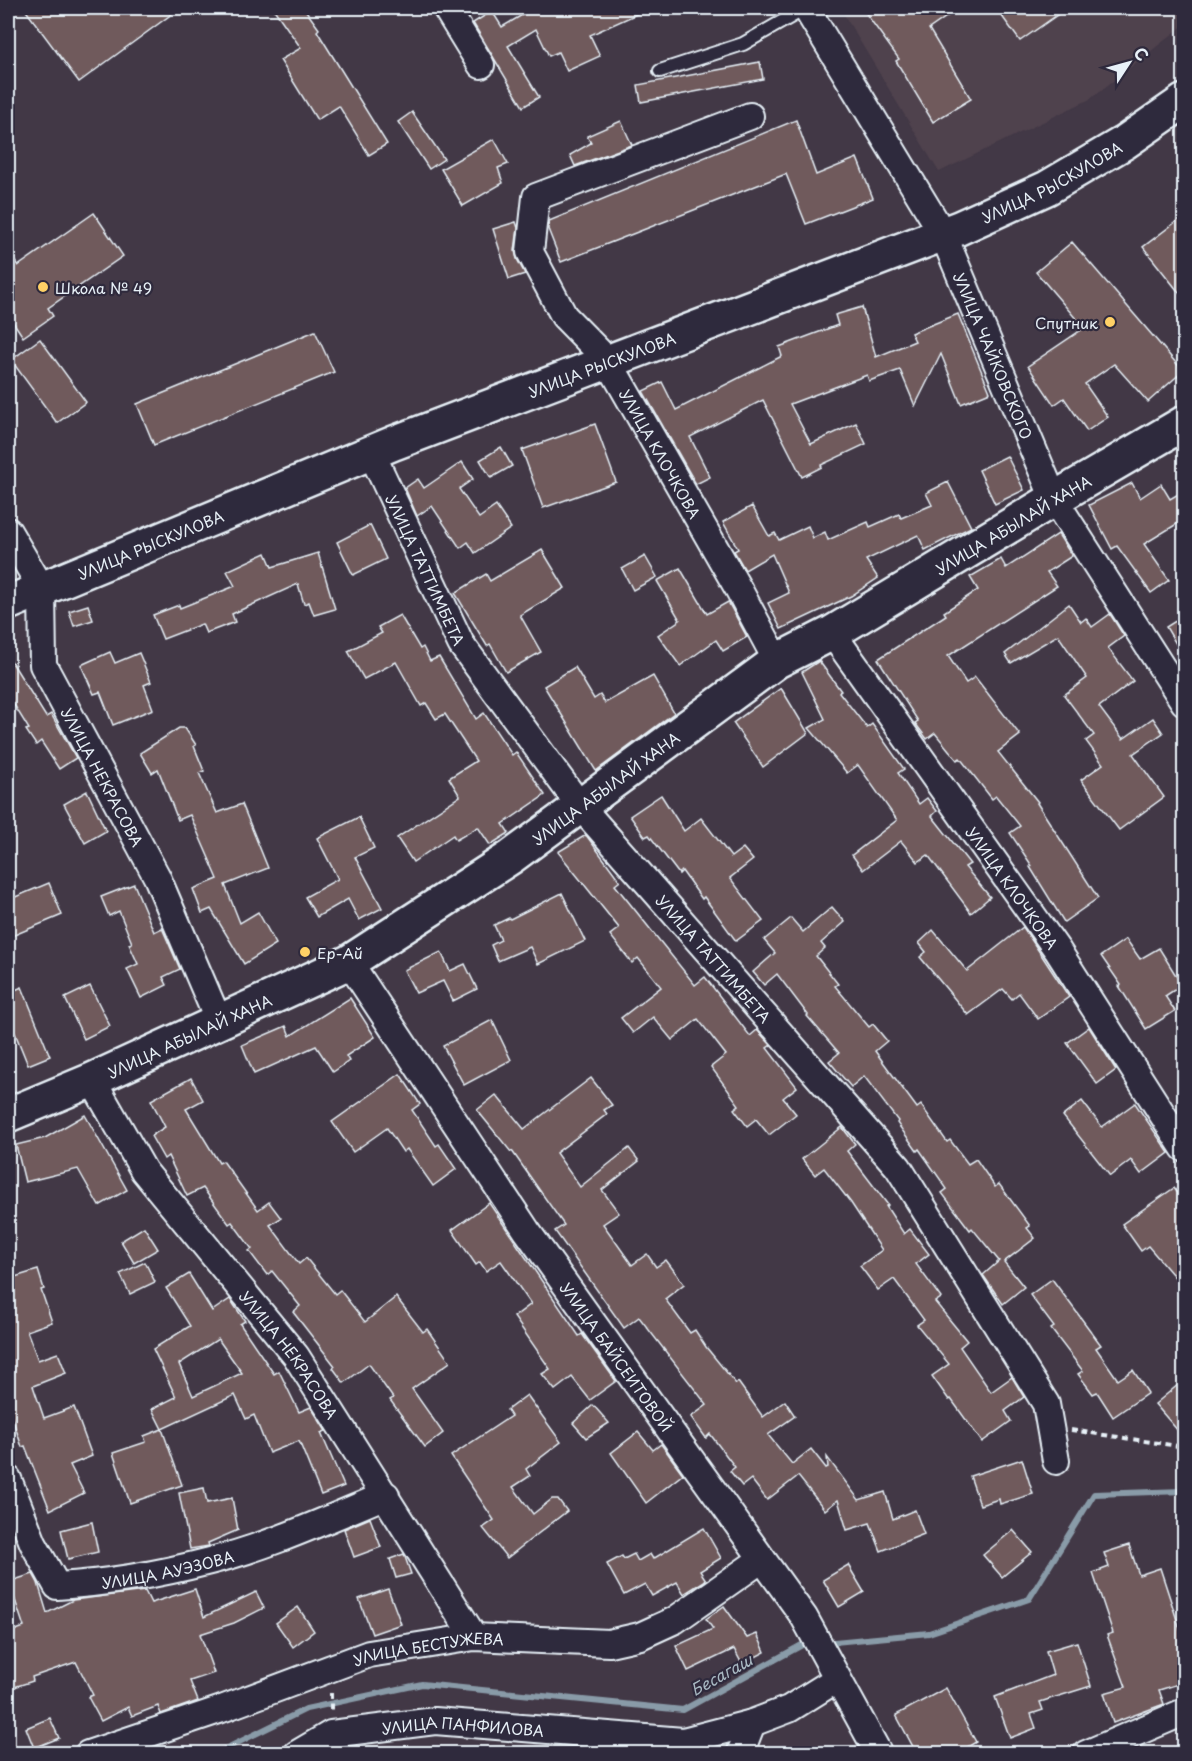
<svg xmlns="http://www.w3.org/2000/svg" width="1192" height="1761" viewBox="0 0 1192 1761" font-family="'Playpen Sans',sans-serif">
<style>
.built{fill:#50424d}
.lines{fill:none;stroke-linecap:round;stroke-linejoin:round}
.stream{stroke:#899ba8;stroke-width:6}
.building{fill:#6f5a5c;stroke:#e8f1f8;stroke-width:1.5;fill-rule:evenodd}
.lane-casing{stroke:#e8f1f8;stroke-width:16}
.street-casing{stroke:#e8f1f8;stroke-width:30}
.secondary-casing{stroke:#e8f1f8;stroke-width:38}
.primary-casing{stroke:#e8f1f8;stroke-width:38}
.path{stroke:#e8f1f8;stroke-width:4;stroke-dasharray:6 4.5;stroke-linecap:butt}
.lane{stroke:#2f2a3d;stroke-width:12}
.street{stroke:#2f2a3d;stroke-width:26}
.secondary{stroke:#2f2a3d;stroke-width:33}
.primary{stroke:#2f2a3d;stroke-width:33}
.poi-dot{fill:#ffd166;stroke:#2f2a3d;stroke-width:2}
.labels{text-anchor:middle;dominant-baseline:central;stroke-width:4.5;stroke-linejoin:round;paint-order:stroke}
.street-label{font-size:15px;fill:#e8f1f8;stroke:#2f2a3d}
.poi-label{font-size:15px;fill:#e8f1f8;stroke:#2f2a3d;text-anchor:start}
.water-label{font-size:16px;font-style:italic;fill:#a8b8c2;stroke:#2f2a3d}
</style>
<rect width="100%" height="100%" fill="#423846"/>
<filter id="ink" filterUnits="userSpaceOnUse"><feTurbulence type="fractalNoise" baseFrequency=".0167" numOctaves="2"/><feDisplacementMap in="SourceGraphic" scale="12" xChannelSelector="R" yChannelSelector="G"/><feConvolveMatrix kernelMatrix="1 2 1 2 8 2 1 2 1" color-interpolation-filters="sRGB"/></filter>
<g filter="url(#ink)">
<polygon class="built" points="840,8 1184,8 1184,25 1090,99 939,172"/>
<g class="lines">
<g class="stream">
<polyline points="824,1643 929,1633 1029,1599 1094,1494 1184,1491"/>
<polyline points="215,1754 306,1709 422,1684 683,1710 802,1645 811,1644"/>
</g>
</g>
<g class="building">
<polygon points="24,8 180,8 79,82"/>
<polygon points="273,8 304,8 319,29 317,31 387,144 369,155 339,106 317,120 280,60 301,48"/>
<polygon points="534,8 650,8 590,35 600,56 567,71 558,52 549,56 536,29 508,46 539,97 523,107 473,23 492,11 502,27"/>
<polygon points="862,8 959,8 929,29 971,99 933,122 896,61 899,59"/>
<polygon points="996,8 1067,8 1020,41"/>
<polygon points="760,62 763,79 641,102 638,85"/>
<polygon points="412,112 444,159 429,169 398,122"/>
<polygon points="796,120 816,175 857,158 873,198 806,224 786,174 561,262 548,229 549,221"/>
<polygon points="621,121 632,145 575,166 570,155 591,143 587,136"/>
<polygon points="494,139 508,164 498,168 503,183 463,206 441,169"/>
<polygon points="94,213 123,256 48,308 53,316 23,337 8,314 8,251 18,266"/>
<polygon points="1185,215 1185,300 1143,247"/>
<polygon points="516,222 518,228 515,251 517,259 525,274 509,279 493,229"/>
<polygon points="1072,242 1183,371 1148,402 1114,364 1085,384 1108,417 1087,431 1064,398 1054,405 1028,366 1084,328 1036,272"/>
<polygon points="862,307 876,357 915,341 911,333 958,314 990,392 961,404 941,354 915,406 900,370 869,381 867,375 790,404 811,444 856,423 866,444 821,465 822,467 802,477 763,400 690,437 710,477 696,484 643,391 662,382 676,410 782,356 779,347 838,325 835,315"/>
<polygon points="315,331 334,372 154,445 137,404"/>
<polygon points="40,339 86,402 57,423 11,360"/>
<polygon points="595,424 616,482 543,508 522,450"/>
<polygon points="501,447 512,466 491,478 480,460"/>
<polygon points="1007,456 1024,490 995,504 979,470"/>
<polygon points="462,462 473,479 459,489 479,518 496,506 511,528 475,553 468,542 460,548 432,506 417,516 405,488 418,479 424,488"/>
<polygon points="948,482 971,527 925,550 918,535 866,560 878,578 851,596 781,629 768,603 789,593 772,554 745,570 734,551 738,549 723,522 752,506 769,536 775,533 779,540 808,526 813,538 825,532 828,540 868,522 870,527 899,514 901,518 932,505 926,493"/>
<polygon points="1132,483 1140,498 1161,484 1170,499 1185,490 1185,519 1144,544 1169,580 1151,593 1117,546 1112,549 1089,505"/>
<polygon points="370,525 386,559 353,575 337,542"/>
<polygon points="1058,534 1072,556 1047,572 1057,586 948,656 966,683 975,677 1020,735 998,752 1038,802 1037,803 1098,898 1064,922 1030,867 1032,866 1010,833 1020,826 996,796 992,799 960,758 957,760 935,733 927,739 915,723 918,721 878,659 946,615 944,612 978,590 970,577 1001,559 1006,568"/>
<polygon points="542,550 565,588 520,615 541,652 506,672 490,644 487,646 455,593 486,574 490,581"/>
<polygon points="266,553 272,567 318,553 335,609 314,615 309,602 304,604 298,584 232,614 235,622 206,633 202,624 163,639 153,615 179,605 180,608 235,586 227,571"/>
<polygon points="645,556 657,577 633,590 622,569"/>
<polygon points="680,568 707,614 728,602 747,637 723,651 716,640 680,666 658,635 680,620 657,581"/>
<polygon points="1069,604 1081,622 1086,618 1092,627 1110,614 1124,636 1108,648 1133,681 1099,707 1123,739 1153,718 1163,733 1133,754 1164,797 1119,830 1081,780 1103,764 1086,741 1094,735 1064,695 1087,678 1058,635 1011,663 1005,654"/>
<polygon points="88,605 93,620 74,626 69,611"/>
<polygon points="400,615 420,649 423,647 430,661 439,657 476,719 484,713 512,755 516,752 545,795 503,824 509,833 490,845 478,827 456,840 453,835 413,862 397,838 460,796 449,778 476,761 445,714 436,719 426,703 421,706 396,662 364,679 348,651 382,633 378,627"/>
<polygon points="1185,615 1185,659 1166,627"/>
<polygon points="110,652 115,663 139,653 151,682 144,685 153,709 113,725 100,692 94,694 81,665"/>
<polygon points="8,656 46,717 51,714 76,758 59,769 41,741 36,745 26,730 29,729 8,695"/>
<polygon points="819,661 841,691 839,692 867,728 872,724 904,769 898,773 919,804 927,798 937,811 932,816 970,864 965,867 990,897 971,913 928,855 918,862 901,841 863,870 852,855 897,820 858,765 847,773 809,728 825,719 802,672"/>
<polygon points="575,667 594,699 600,695 605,703 653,676 674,713 596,771 544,686"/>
<polygon points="781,688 808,733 763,767 733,723"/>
<polygon points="179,728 185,728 196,745 194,746 204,771 199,773 217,813 242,804 268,868 225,885 240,923 258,912 276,944 244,964 211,909 202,913 193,889 218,879 190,815 178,820 158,769 152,773 140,753"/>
<polygon points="87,791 106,831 85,843 64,804"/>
<polygon points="661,795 684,831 701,818 731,857 743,848 753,860 730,878 763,921 736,941 704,897 702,899 682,871 679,874 649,835 645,837 630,816"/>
<polygon points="359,817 374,848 355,857 382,908 359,920 348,899 317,917 305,897 338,879 317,838"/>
<polygon points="586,835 620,881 615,885 695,985 705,977 750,1036 757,1030 771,1045 767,1048 797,1087 783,1098 796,1114 769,1135 756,1119 747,1126 734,1109 739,1105 711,1067 726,1055 698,1019 672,1040 653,1017 633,1033 621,1018 661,987 638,958 632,963 610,935 619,928 558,852"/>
<polygon points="49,883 62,915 12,936 8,924 8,900"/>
<polygon points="134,884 154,932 162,928 180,969 163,977 167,985 141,998 127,969 138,964 129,944 132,943 119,911 109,916 101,897"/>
<polygon points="562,893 585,941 538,964 530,947 498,961 491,945 501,940 494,925 509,918 510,919"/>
<polygon points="832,907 845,922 821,943 825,948 816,956 838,984 835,986 869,1027 873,1024 887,1041 875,1051 917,1108 921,1105 947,1142 950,1140 968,1164 976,1159 995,1187 999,1184 1030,1226 1027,1228 1035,1238 1004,1262 1024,1287 1003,1304 983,1275 999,1261 972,1228 970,1230 942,1193 947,1189 919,1149 917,1151 897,1123 898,1121 864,1076 851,1087 829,1061 839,1053 807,1016 808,1015 777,974 764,985 753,972 775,953 764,940 791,918 803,932"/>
<polygon points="1023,927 1069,997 1038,1019 1019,993 1012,999 1003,989 968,1015 920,957 926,952 919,943 933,930 967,971"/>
<polygon points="1126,939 1140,959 1159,948 1182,985 1165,996 1175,1011 1146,1029 1119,986 1121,985 1101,956"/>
<polygon points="441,952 450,971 465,964 477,989 453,1001 443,981 416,993 404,970"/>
<polygon points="90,986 110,1026 84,1039 65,998"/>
<polygon points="22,987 50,1056 28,1065 15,1033 8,1036 8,993"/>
<polygon points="350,998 375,1037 346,1056 349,1061 333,1072 316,1046 254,1074 242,1045 286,1026 290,1036"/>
<polygon points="492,1020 511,1060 464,1085 443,1046"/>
<polygon points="1089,1027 1116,1070 1097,1084 1067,1043"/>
<polygon points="400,1074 420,1104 412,1110 436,1146 439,1144 456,1169 433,1186 407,1149 403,1152 387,1128 353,1152 332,1122"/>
<polygon points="191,1078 203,1100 186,1109 219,1163 223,1161 258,1210 269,1202 281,1218 270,1225 299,1264 306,1258 335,1294 340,1290 365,1322 396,1297 423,1332 427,1329 450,1362 412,1389 443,1433 425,1447 390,1400 393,1398 369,1364 344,1383 333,1368 335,1366 293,1312 300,1306 272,1271 267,1275 249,1251 252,1249 232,1222 229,1224 203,1188 187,1196 168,1156 164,1159 151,1136 165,1127 151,1100"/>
<polygon points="591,1078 612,1105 604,1110 607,1114 556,1153 580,1187 629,1148 639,1161 602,1190 619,1213 603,1224 632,1265 647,1254 656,1267 666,1260 684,1284 665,1299 690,1333 695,1330 706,1347 736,1384 738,1382 763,1417 785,1401 795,1416 768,1435 792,1464 811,1449 826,1468 828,1467 827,1457 859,1500 885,1492 893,1519 915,1510 924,1534 881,1551 870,1523 847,1530 838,1500 825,1510 798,1476 767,1500 751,1479 742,1486 730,1471 735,1467 710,1434 706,1438 691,1417 707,1405 639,1317 624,1328 555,1231 564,1225 512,1151 511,1152 477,1110 496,1095 524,1129"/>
<polygon points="1082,1101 1102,1127 1135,1103 1169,1153 1141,1174 1131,1160 1110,1176 1063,1116"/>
<polygon points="85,1115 127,1190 99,1206 78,1169 25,1182 16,1145 45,1138"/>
<polygon points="842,1127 855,1144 847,1151 888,1205 886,1206 904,1234 910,1229 929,1254 916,1264 941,1298 935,1302 967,1341 960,1347 991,1392 1012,1377 1024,1397 1005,1411 1011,1421 982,1442 951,1399 949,1400 932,1376 949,1364 917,1325 924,1320 894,1279 878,1290 860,1266 882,1250 851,1203 824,1168 815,1175 802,1159"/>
<polygon points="1174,1188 1185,1203 1185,1289 1148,1246 1141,1251 1122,1224"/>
<polygon points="489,1203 579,1336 582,1334 616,1381 590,1400 572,1377 555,1390 542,1374 550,1369 514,1317 531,1304 501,1261 486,1271 480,1262 476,1265 452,1230"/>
<polygon points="144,1227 158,1249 134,1263 121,1241"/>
<polygon points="145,1262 155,1282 130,1294 120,1274"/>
<polygon points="38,1270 44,1289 41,1290 52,1322 27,1331 38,1360 58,1353 66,1373 33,1386 44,1418 74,1407 92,1456 70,1465 84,1493 50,1510 25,1446 22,1447 8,1406 8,1279"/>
<path d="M189,1274L212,1311L230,1299L245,1321L240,1324L274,1374L279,1371L299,1412L311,1407L326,1431L321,1433L344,1486L321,1495L299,1441L269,1453L254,1415L246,1419L235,1395L162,1429L152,1409L176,1397L153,1349L190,1326L166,1288ZM218,1339L242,1373L193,1396L179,1364Z"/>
<polygon points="1052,1279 1101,1345 1096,1348 1118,1380 1133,1370 1148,1393 1113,1417 1097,1392 1093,1394 1078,1374 1083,1371 1051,1329 1054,1327 1030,1295"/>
<polygon points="1185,1379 1185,1439 1155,1404"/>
<polygon points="527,1395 561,1442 526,1469 530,1476 513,1487 533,1514 552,1499 558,1499 567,1511 507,1558 483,1528 494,1520 451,1456 511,1416 507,1410"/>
<polygon points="593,1405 609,1423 586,1438 573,1423"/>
<polygon points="162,1429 182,1485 130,1503 113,1453 146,1442 144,1436"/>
<polygon points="638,1432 653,1450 661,1444 683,1474 646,1503 611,1453"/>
<polygon points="1022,1459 1033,1494 1000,1504 999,1499 980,1505 970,1476"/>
<polygon points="204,1488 207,1503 232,1498 238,1530 208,1543 209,1546 190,1549 179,1493"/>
<polygon points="370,1518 381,1547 354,1557 344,1529"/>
<polygon points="92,1522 98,1552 68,1559 61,1530"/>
<polygon points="704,1528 721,1558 700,1571 706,1580 684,1594 677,1582 652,1596 645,1584 624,1595 607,1564 622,1556 624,1559 634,1554 638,1561 650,1554 653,1559"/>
<polygon points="1013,1530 1032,1552 1002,1577 983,1555"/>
<polygon points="1129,1545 1139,1575 1160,1568 1181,1632 1185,1631 1185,1682 1159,1690 1164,1704 1113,1723 1104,1693 1126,1687 1107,1635 1113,1633 1093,1573 1109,1567 1104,1553"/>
<polygon points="404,1554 411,1574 396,1578 390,1559"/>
<polygon points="848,1565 864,1592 839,1607 823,1580"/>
<polygon points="33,1574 38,1583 47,1613 73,1600 145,1591 151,1603 195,1589 204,1617 256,1592 264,1608 234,1623 200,1634 214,1673 190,1681 198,1701 161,1714 158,1706 132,1716 128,1707 101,1721 88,1697 93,1695 76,1662 32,1677 33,1681 8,1689 8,1633 24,1627 14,1597 8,1599 8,1582"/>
<polygon points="388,1589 401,1624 372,1634 359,1599"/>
<polygon points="724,1606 747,1638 757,1634 765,1652 742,1664 734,1649 688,1671 676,1646 713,1629 706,1619"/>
<polygon points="298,1607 314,1631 293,1647 276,1623"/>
<polygon points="1077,1642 1091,1686 1040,1702 1043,1710 1031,1714 1036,1728 1010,1738 995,1697 1053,1675 1046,1651"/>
<polygon points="946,1688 976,1742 956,1754 917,1754 896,1715"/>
<polygon points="50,1718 59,1738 34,1748 26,1728"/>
</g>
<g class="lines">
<g class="lane-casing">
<polyline id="lane" points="660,71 743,44 806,8"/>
</g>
<g class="street-casing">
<g id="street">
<polyline points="446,8 481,65"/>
<path id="s1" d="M806,8L943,234L1054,499L1184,702"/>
<path id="s2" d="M750,116L536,197L530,252L564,316L608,361L739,590L777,661"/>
<path id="s3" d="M371,452L461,644L580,806L898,1167L1046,1404L1056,1461"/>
<path id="s4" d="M8,531L42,589L43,665L157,877L219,1022"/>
<path id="s5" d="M832,633L1058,951L1184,1148"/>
<path id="s6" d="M349,962L527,1231L804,1617L879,1754"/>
<path id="s7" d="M92,1080L144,1171L296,1356L474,1637"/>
<path id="s8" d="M8,1479L33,1543L57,1586C108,1583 160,1574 210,1561C270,1546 328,1519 386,1495"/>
<path id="s9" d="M88,1754L219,1710L369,1654L474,1637L609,1643L640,1636L675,1620L762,1559"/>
<path id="s10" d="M297,1754L331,1734L435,1721L683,1741L752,1723L789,1709L837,1679"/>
<polyline points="740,1754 752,1723"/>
<polyline points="1086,1754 1184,1712"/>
</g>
</g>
<g class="secondary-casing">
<g id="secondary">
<path id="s11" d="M8,1115L92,1080L349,962L511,857L777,661L832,633L1054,499L1184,423"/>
</g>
</g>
<g class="primary-casing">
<g id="primary">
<path id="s12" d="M8,603L394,443L959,228L1047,188L1125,142L1184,101"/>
</g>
</g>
<g class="path">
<polyline points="1071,1430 1178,1446 1184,1441"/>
<polyline points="331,1693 331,1712"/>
</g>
<use href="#lane" class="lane"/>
<use href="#street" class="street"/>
<use href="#secondary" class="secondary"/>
<use href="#primary" class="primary"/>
</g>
</g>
<g class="poi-dot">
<circle cx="43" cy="287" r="6"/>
<circle cx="1110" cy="322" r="6"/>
<circle cx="305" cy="952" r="6"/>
</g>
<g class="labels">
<g class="street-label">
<text stroke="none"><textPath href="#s12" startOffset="1126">УЛИЦА РЫСКУЛОВА</textPath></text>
<text stroke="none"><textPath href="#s1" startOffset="396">УЛИЦА ЧАЙКОВСКОГО</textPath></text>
<text stroke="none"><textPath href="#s12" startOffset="640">УЛИЦА РЫСКУЛОВА</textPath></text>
<text stroke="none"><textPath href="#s2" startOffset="526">УЛИЦА КЛОЧКОВА</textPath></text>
<text stroke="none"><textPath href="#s11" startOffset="1170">УЛИЦА АБЫЛАЙ ХАНА</textPath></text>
<text stroke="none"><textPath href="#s12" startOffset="154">УЛИЦА РЫСКУЛОВА</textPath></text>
<text stroke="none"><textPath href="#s3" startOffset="130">УЛИЦА ТАТТИМБЕТА</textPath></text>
<text stroke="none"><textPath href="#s4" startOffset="270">УЛИЦА НЕКРАСОВА</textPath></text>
<text stroke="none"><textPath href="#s11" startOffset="684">УЛИЦА АБЫЛАЙ ХАНА</textPath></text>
<text stroke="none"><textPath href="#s5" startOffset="312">УЛИЦА КЛОЧКОВА</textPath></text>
<text stroke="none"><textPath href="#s3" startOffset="616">УЛИЦА ТАТТИМБЕТА</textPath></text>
<text stroke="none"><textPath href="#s11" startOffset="198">УЛИЦА АБЫЛАЙ ХАНА</textPath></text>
<text stroke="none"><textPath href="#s7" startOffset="339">УЛИЦА НЕКРАСОВА</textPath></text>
<text stroke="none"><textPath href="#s6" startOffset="477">УЛИЦА БАЙСЕИТОВОЙ</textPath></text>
<text stroke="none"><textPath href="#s8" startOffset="230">УЛИЦА АУЭЗОВА</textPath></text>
<text stroke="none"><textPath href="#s9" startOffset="358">УЛИЦА БЕСТУЖЕВА</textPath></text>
<text stroke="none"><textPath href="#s10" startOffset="172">УЛИЦА ПАНФИЛОВА</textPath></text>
</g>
<g class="poi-label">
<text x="55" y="287">Школа № 49</text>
<text x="1098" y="322" text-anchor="end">Спутник</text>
<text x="317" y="952">Ер-Ай</text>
</g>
<g class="water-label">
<text transform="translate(721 1674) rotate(-29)">Бесагаш</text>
</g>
</g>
<rect width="1192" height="1761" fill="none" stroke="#2f2a3d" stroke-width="30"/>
<rect x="15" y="15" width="1162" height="1731" fill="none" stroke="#e8f1f8" stroke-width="2" filter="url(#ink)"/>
<g transform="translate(1129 63) rotate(54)" stroke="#2f2a3d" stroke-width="4.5" paint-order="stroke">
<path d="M0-4.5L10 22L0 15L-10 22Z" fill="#e8f1f8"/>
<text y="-9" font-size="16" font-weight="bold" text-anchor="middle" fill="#e8f1f8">С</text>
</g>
</svg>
